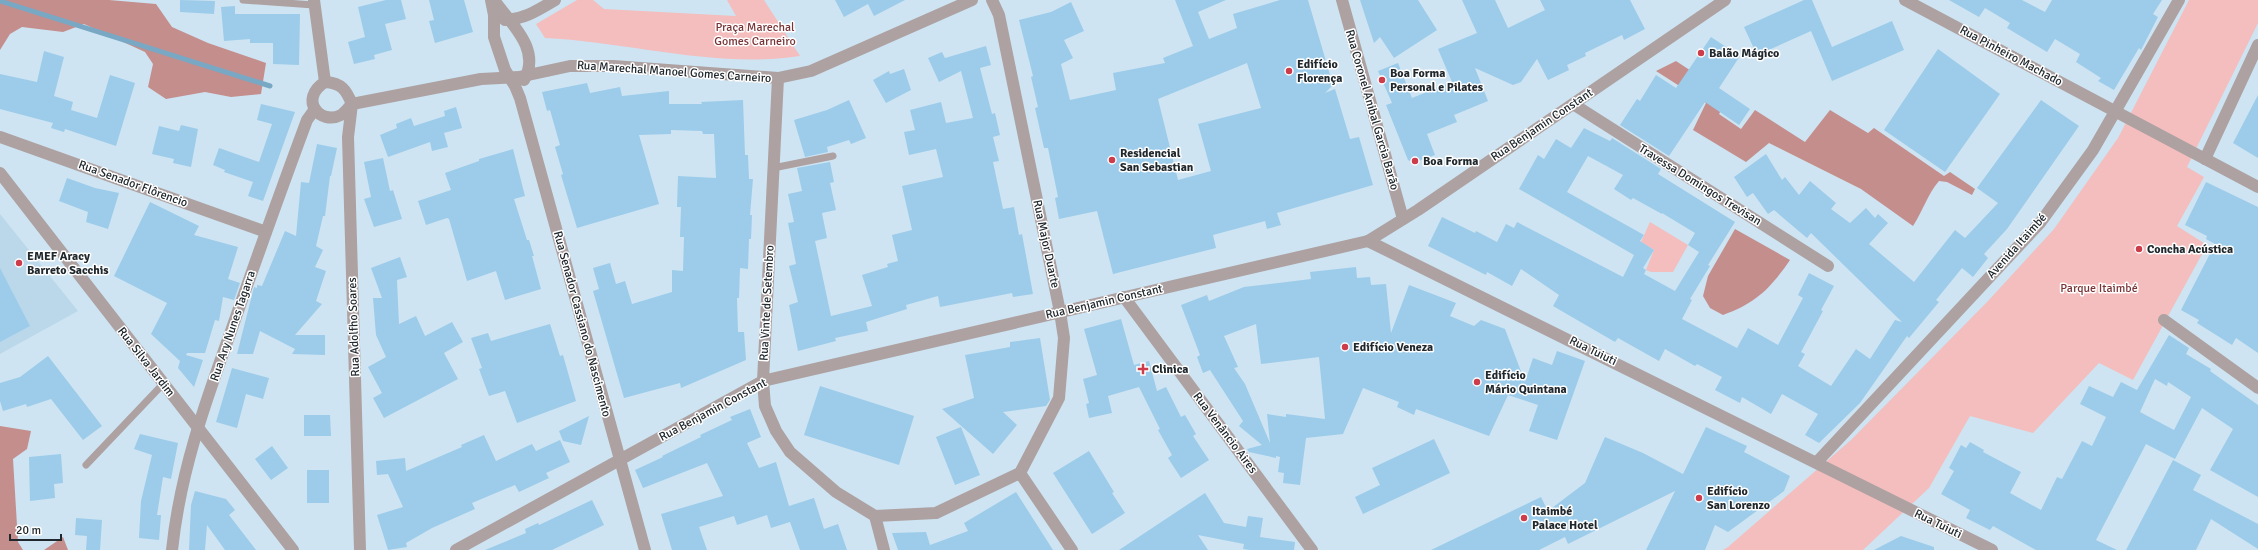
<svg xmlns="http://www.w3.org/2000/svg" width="2258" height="550" viewBox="0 0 2258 550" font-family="Signika,sans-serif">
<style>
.built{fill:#bbd8eb}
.green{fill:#f3bebd}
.forest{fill:#c48e8d}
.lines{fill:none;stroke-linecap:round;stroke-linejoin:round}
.stream{stroke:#79a8c5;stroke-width:5}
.building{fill:#9cccea;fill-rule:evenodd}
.service{stroke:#ada1a1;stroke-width:7}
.minor{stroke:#ada1a1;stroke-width:12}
.tertiary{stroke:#ada1a1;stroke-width:12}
.poi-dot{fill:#cc3c4a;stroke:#fff;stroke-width:1.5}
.labels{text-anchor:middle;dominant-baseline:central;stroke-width:3;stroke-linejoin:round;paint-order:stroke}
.park-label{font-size:12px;fill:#773335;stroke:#fff}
.poi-label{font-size:12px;font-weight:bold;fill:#20282d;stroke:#fff;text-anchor:start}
.street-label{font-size:12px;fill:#20282d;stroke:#fff}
</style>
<rect width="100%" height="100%" fill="#cee4f2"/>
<polygon class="built" points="0,214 78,311 0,354"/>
<g class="green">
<path d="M577,0H593L604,9L736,16L727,0H764L800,56C717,69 629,42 545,38L536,24Z"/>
<polygon points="2189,0 2258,0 2258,23 2187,167 2204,177 2177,226 2207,245 2133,380 2099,363 2033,433 1970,416 1929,488 1863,550 1723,550 1728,547 1851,440 1988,301 2054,229 2118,138"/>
<polygon points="1650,222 1688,245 1673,272 1651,272 1646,270 1654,250 1641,242"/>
</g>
<g class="forest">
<polygon points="0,0 109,0 156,4 172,27 208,43 266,63 261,94 231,97 205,92 166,99 148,87 153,64 145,52 84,24 63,32 22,27 10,34 0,50"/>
<path d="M1676,61L1729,96L1719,114L1741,129L1755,110L1805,142L1830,110L1868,133L1874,128L1944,176L1950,172L1975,189L1972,195L1947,182L1939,181C1927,195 1923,211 1913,226L1861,189L1769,143L1746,162L1693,130L1706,103L1656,71Z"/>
<path d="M1735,229L1790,260C1770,289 1756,303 1723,315L1710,308L1703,296L1708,276Z"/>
<polygon points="0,426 31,431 27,449 13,459 18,542 23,550 0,550"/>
<polygon points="63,537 68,550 44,550"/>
</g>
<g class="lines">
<polyline class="stream" points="0,1 270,86"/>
</g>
<g class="building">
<polygon points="180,0 215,1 214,14 180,12"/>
<polygon points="386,0 401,0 406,19 385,24 392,50 374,55 375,59 354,64 348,42 365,37 358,7"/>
<polygon points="429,0 464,0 473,32 435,43 429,21 434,20"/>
<polygon points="835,0 905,0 874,16 868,4 844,17"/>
<path d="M1175,0H1226L1198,12L1209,39L1237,28L1233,14L1280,0H1308L1333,85L1325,93L1335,89L1350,139L1359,137L1373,185L1277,213L1281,225L1267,229L1265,221L1213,235L1216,248L1113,274L1097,211L1059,219L1055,198L1058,197L1048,148H1044L1035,108L1038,107L1031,77L1033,76L1019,20L1051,12L1071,2L1084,31L1064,40L1073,58L1061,64L1070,100L1116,90L1113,73L1165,63L1163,58L1193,46ZM1247,63L1261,108L1198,124L1211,171L1178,180L1158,99Z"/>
<polygon points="1360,0 1418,0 1437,30 1394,58 1380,37 1374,43"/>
<polygon points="1462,0 1495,0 1508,28 1545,10 1540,0 1630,0 1645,29 1624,40 1622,35 1585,53 1586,56 1567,65 1569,70 1548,80 1537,59 1521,82 1513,85 1475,68 1488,101 1454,115 1457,122 1427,134 1435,155 1413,163 1408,160 1386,105 1392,103 1378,71 1398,63 1412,98 1452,82 1438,49 1477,33"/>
<polygon points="1804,0 1812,0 1832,47 1892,21 1904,50 1832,81 1811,31 1762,53 1756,53 1744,27"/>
<polygon points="1949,0 2022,0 2045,12 2052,0 2162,0 2153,14 2158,17 2141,50 2139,48 2114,90 2098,81 2101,78 2076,62 2080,54 2055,39 2047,52 2007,28 2010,23 1985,8 1979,17"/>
<polygon points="235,6 235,14 300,14 299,65 273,64 273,43 250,43 250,39 224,41 221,7"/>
<polygon points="1711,37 1740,56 1719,88 1750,109 1739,125 1705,102 1669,156 1620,125 1637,99 1640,101 1656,75 1676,88"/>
<polygon points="986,46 991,65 980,68 992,114 995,113 1000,135 993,137 999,161 993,162 1003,209 1014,207 1019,235 1022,234 1033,294 1013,297 1012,293 940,307 938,296 906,305 907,309 866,322 868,331 835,338 836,341 798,351 789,305 798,302 789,266 796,264 788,223 794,222 788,194 802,191 797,168 830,162 834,182 830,183 836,210 822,213 827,238 815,241 831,316 872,306 862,275 888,267 887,264 898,261 892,235 912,230 902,186 943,177 936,149 909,155 904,132 915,130 910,110 941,102 946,123 973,118 961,71 939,82 928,58 942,52 945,58"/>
<polygon points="1938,49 2000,94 1945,172 1884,130"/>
<polygon points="44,51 64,57 54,96 73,102 71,110 97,118 110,75 135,83 116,146 65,129 64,132 51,128 53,123 0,109 0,74 37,82"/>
<polygon points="904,69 911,90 886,103 873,80 889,71 890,74"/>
<polygon points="587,83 590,93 620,87 622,96 669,91 669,104 702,104 701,102 743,100 745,155 748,155 749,179 753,179 750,215 752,215 751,239 749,239 748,269 740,268 739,298 737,298 738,332 744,332 746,360 681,388 680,383 624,398 593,291 599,289 593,268 610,263 616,284 625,281 632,304 672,292 672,270 683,271 684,237 680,237 681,207 677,207 678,176 716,178 714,134 703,134 702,131 671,130 671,134 639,135 659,204 577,228 561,175 563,174 555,147 560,145 550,110 547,111 542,92"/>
<polygon points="2258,95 2258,158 2233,143"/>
<polygon points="849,100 866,138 851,144 849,140 827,147 828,152 805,157 794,120 827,110"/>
<path d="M2041,100L2079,126L2007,229L1984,254L1988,258L1973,277L1962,268L1936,300L1939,302L1909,338L1907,336L1860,403L1819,443L1805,435L1818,414L1782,394L1771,414L1742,397L1740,403L1715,390L1722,377L1697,364L1695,366L1665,349L1659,361L1618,338L1615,342L1553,306L1559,295L1521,269L1512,286L1487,272L1486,275L1428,246L1442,217L1475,233L1476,231L1497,242L1506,224L1514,228L1517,222L1623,277L1634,255L1519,189L1538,155L1544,159L1556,139L1571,148L1584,128L1610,141L1612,138L1661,169L1658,174L1735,222L1708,265L1710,266L1690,299L1692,300L1682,319L1737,348L1748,328L1778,345L1803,298L1798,295L1809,273L1834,286L1821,310L1823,311L1801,352L1805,354L1798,366L1831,386L1856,349L1870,359L1895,320L1902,322L1811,233L1807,238L1774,210L1768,214L1753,193L1747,197L1734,177L1766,154L1782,180L1785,177L1799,195L1810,181L1836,203L1831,209L1850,223L1866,208L1875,218L1878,214L1888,223L1869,244L1914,282L1955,230L1965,238L1998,203L1977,188ZM1588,156L1623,175L1614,189L1631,200L1633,198L1662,214V213L1695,233L1688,245L1699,252L1675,291L1644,274L1646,270L1643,268L1654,250L1640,241L1644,235L1567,192Z"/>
<polygon points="261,104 295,112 263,201 248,196 253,182 224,172 225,170 213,165 219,148 259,162 272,124 257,120"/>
<polygon points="456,107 462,128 444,133 448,147 432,151 430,142 388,157 380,135 397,128 396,124 411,118 414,126 445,116 444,111"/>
<polygon points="181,125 198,129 191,167 173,163 174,159 152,154 159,126 179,131"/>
<polygon points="317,144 337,148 331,176 330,176 325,216 323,216 316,246 323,250 315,267 326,271 316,301 322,304 295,335 325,335 325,355 292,354 295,349 260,331 253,354 237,354 254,287 257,288 257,285 262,286 285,231 296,236 301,182 309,183"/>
<polygon points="513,149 525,196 514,199 527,240 529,240 534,256 532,256 541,289 505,300 496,271 467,281 449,219 447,218 426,225 418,201 451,190 445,173 479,161 479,159"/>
<polygon points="383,158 390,191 393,190 402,219 374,227 364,199 371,197 364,162"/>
<polygon points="67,178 95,188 119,193 108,229 86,222 88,212 59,201"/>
<polygon points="2206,182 2258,207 2258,353 2236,338 2232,345 2197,323 2199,320 2181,310 2215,244 2206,239 2207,236 2185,225"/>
<polygon points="150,202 199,226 194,235 238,247 228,279 240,283 234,300 223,297 219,321 215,320 205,353 187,353 186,355 203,360 194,387 178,368 180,361 151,334 167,303 114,276"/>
<polygon points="400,257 407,277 397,280 399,324 416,316 425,336 452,322 463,342 444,353 458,379 384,418 373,398 382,393 368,367 386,357 376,335 373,298 382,298 371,268"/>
<path d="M1356,267L1357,278L1370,277L1371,285L1386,284L1391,333L1409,285L1456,303L1450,316L1474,326L1481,320L1505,329L1525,382L1533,358L1552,365L1557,351L1585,361L1557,440L1529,431L1538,405L1508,395L1489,436L1416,409L1414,415L1397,407L1399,402L1363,388L1343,434L1306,438L1300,485L1283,483L1284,473L1278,472L1280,457L1276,456V458L1249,452L1247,449L1262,445L1239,426L1243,421L1210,370L1203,373L1197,357L1200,355L1181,305L1207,295L1209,301L1244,287L1311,279L1310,272ZM1256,324L1261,364L1319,357L1325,419L1286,414V417L1267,414L1270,443L1245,384L1234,368L1238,367L1224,336Z"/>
<polygon points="0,268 30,326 0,342"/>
<polygon points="1121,319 1134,365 1149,361 1157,391 1166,387 1181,417 1185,415 1196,434 1193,436 1209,460 1181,478 1168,458 1172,455 1158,430 1160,429 1139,387 1108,396 1112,413 1089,418 1086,404 1089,403 1083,379 1097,375 1084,329"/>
<polygon points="550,324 560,356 563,355 576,401 517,423 505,391 489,396 479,369 482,368 471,338 488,333 491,341"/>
<path d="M2169,335L2189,348L2186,354L2211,369L2210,371L2258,405V497L2210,470L2233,429L2202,408L2175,459L2146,444L2096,540L2117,550H2036L1993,526L1990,530L1966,518L1970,510L1941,494L1954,471L1949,468L1961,445L1966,448L1970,442L1984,450L1983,452L2021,472L2010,493L2041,510L2057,477L2062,479L2082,441L2092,446L2106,417L2080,404L2089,386L2113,397L2121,382L2137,390ZM2155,379L2167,386L2168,382L2191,397L2174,430L2140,412Z"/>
<polygon points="1040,338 1050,400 1046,406 1003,412 1017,425 993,454 942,409 974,398 965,355 1010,347 1010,342"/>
<polygon points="48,356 102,426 83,440 51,399 27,407 26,404 3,411 0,401 0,383 20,377"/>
<polygon points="232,368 269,378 263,399 246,394 237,428 216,422"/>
<polygon points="820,386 914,416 899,465 804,435"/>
<polygon points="750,409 761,437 747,443 759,468 776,462 789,506 814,498 824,529 838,524 847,550 800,550 790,522 771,528 767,515 737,525 734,516 699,527 707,550 672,550 661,514 723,496 707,463 643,488 635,470 663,457 662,456 701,437 700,435 732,420 730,417"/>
<polygon points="304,415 330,415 331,436 304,436"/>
<polygon points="589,416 581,445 563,441 559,431"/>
<polygon points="961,427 980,475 955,485 936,437"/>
<polygon points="1706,427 1747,446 1744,452 1790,476 1784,491 1728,532 1715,525 1705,550 1646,550 1675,491 1568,544 1565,537 1539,550 1431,550 1541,497 1548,511 1585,483 1605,437 1643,453 1683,474"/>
<polygon points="140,434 178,443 171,479 163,477 157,515 161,515 159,540 139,538 141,501 152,455 134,449"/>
<polygon points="484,435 496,461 532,444 536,451 560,440 570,462 546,473 549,478 519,492 515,485 472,503 475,509 432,528 406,543 407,547 388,550 377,515 403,507 388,474 377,475 376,461 405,458 406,471 462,447 461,445"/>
<polygon points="1434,439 1450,473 1363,514 1355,497 1380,485 1372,468"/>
<polygon points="272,446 288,468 271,480 255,459"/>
<polygon points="1089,451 1114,492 1112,493 1125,513 1092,534 1053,473"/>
<polygon points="61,454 63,483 54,484 55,498 30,501 29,457"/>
<polygon points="2173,460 2201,475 2193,490 2258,524 2258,549 2211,519 2196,550 2126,550"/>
<rect x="307" y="470" width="22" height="33"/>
<polygon points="195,491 226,499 235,510 229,515 256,550 225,550 207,525 205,550 189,550 191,505"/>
<polygon points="1016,492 1053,550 898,550 892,533 926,532 930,545 968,531 964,523"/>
<polygon points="1205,493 1224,523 1246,527 1248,516 1263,518 1260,537 1295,542 1294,550 1250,550 1243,549 1244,544 1198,535 1208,550 1119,550"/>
<polygon points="592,500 604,525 552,550 485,550 526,533 525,529 538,523 539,525"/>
<polygon points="76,518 102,520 100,550 86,550 87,536 75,535"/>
<polygon points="1901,536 1934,547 1934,550 1874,550"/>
</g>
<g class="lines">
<g class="service">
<polyline points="243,0 314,5"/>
<polyline points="773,168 833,156"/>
<polyline points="86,465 163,384"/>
</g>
<g class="minor">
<polyline points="314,0 325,82"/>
<polyline points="491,0 494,15 494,37 505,70 515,86 520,98 645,550"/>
<path d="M494,0C510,23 542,49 524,80"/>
<path d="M505,20C525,19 538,10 555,0"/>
<polyline points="778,78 763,381 765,406 776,431 790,452 836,492 875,516 884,550"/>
<path d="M325,82C342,83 346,90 352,104C349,107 345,113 341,115C320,126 298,99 325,82Z"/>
<polyline points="1573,104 1828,266"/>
<polyline points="0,137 266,232"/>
<polyline points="2205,159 2258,45"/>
<polyline points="2164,320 2258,388"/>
<polyline points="1817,462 2040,223 2093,150 2179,0"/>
<polyline points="1020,473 1072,550"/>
<polyline points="875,516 936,513 1020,473 1059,398 1064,338 1060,312"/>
<path d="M172,550C180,473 205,403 231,331C256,260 281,190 307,120L315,109"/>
<polyline points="360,550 348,137 352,104 481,79 519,77 570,66 613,66 778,78 811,71 972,0"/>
</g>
<g class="tertiary">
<polyline points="992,0 999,15 1060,312"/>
<polyline points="1342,0 1403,219"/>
<polyline points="1905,0 2258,187"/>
<polyline points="0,173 293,550"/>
<polyline points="1368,241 1992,550"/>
<polyline points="1124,297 1312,550"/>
<polyline points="456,550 763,381 1368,241 1418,210 1725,0"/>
</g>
</g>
<g class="poi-dot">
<circle cx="1701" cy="53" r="4"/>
<circle cx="1289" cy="71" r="4"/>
<circle cx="1382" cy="80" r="4"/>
<circle cx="1112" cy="160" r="4"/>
<circle cx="1415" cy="161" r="4"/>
<circle cx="2139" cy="249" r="4"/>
<circle cx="19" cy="263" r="4"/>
<circle cx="1345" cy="347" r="4"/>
<path d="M1141 363h4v4h4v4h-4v4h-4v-4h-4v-4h4z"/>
<circle cx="1477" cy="382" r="4"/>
<circle cx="1699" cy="498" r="4"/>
<circle cx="1524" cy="518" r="4"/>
</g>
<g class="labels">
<g class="park-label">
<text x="755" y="27">Praça Marechal<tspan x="755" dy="14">Gomes Carneiro</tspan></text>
<text x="2099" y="288">Parque Itaimbé</text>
</g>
<g class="poi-label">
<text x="1709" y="53">Balão Mágico</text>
<text x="1297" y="64">Edifício<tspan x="1297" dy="14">Florença</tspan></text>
<text x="1390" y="73">Boa Forma<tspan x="1390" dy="14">Personal e Pilates</tspan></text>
<text x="1120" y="153">Residencial<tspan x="1120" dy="14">San Sebastian</tspan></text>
<text x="1423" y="161">Boa Forma</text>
<text x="2147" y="249">Concha Acústica</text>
<text x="27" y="256">EMEF Aracy<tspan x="27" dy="14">Barreto Sacchis</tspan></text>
<text x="1353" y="347">Edifício Veneza</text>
<text x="1152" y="369">Clinica</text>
<text x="1485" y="375">Edifício<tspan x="1485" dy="14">Mário Quintana</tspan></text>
<text x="1707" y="491">Edifício<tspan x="1707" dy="14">San Lorenzo</tspan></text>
<text x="1532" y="511">Itaimbé<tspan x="1532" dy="14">Palace Hotel</tspan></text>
</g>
<g class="street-label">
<text transform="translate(2011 56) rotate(28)">Rua Pinheiro Machado</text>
<text transform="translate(674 72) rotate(4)">Rua Marechal Manoel Gomes Carneiro</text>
<text transform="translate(1372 110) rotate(74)">Rua Coronel Anibal Garcia Barão</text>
<text transform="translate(1542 125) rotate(-34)">Rua Benjamin Constant</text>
<text transform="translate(133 184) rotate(20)">Rua Senador Flôrencio</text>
<text transform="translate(1700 185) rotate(32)">Travessa Domingos Trevisan</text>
<text transform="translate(1046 244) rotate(78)">Rua Major Duarte</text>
<text transform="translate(2017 246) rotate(-48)">Avenida Itaimbé</text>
<text transform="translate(1104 302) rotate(-13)">Rua Benjamin Constant</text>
<text transform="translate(767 303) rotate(-87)">Rua Vinte de Setembro</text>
<text transform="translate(582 324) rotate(75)">Rua Senador Cassiano do Nascimento</text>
<text transform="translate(233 326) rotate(-71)">Rua Ary Nunes Tagarra</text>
<text transform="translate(354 327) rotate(-92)">Rua Adolfho Soares</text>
<text transform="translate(1593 351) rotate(26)">Rua Tuiuti</text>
<text transform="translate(146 362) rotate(52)">Rua Silva Jardim</text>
<text transform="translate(713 410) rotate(-28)">Rua Benjamin Constant</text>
<text transform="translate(1225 433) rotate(53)">Rua Venâncio Aires</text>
<text transform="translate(1938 524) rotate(26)">Rua Tuiuti</text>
</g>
</g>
<path d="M10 534v6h51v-6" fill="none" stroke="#20282d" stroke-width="2"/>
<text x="16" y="534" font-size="12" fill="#20282d" stroke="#ffffff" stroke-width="3" paint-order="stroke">20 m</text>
</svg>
